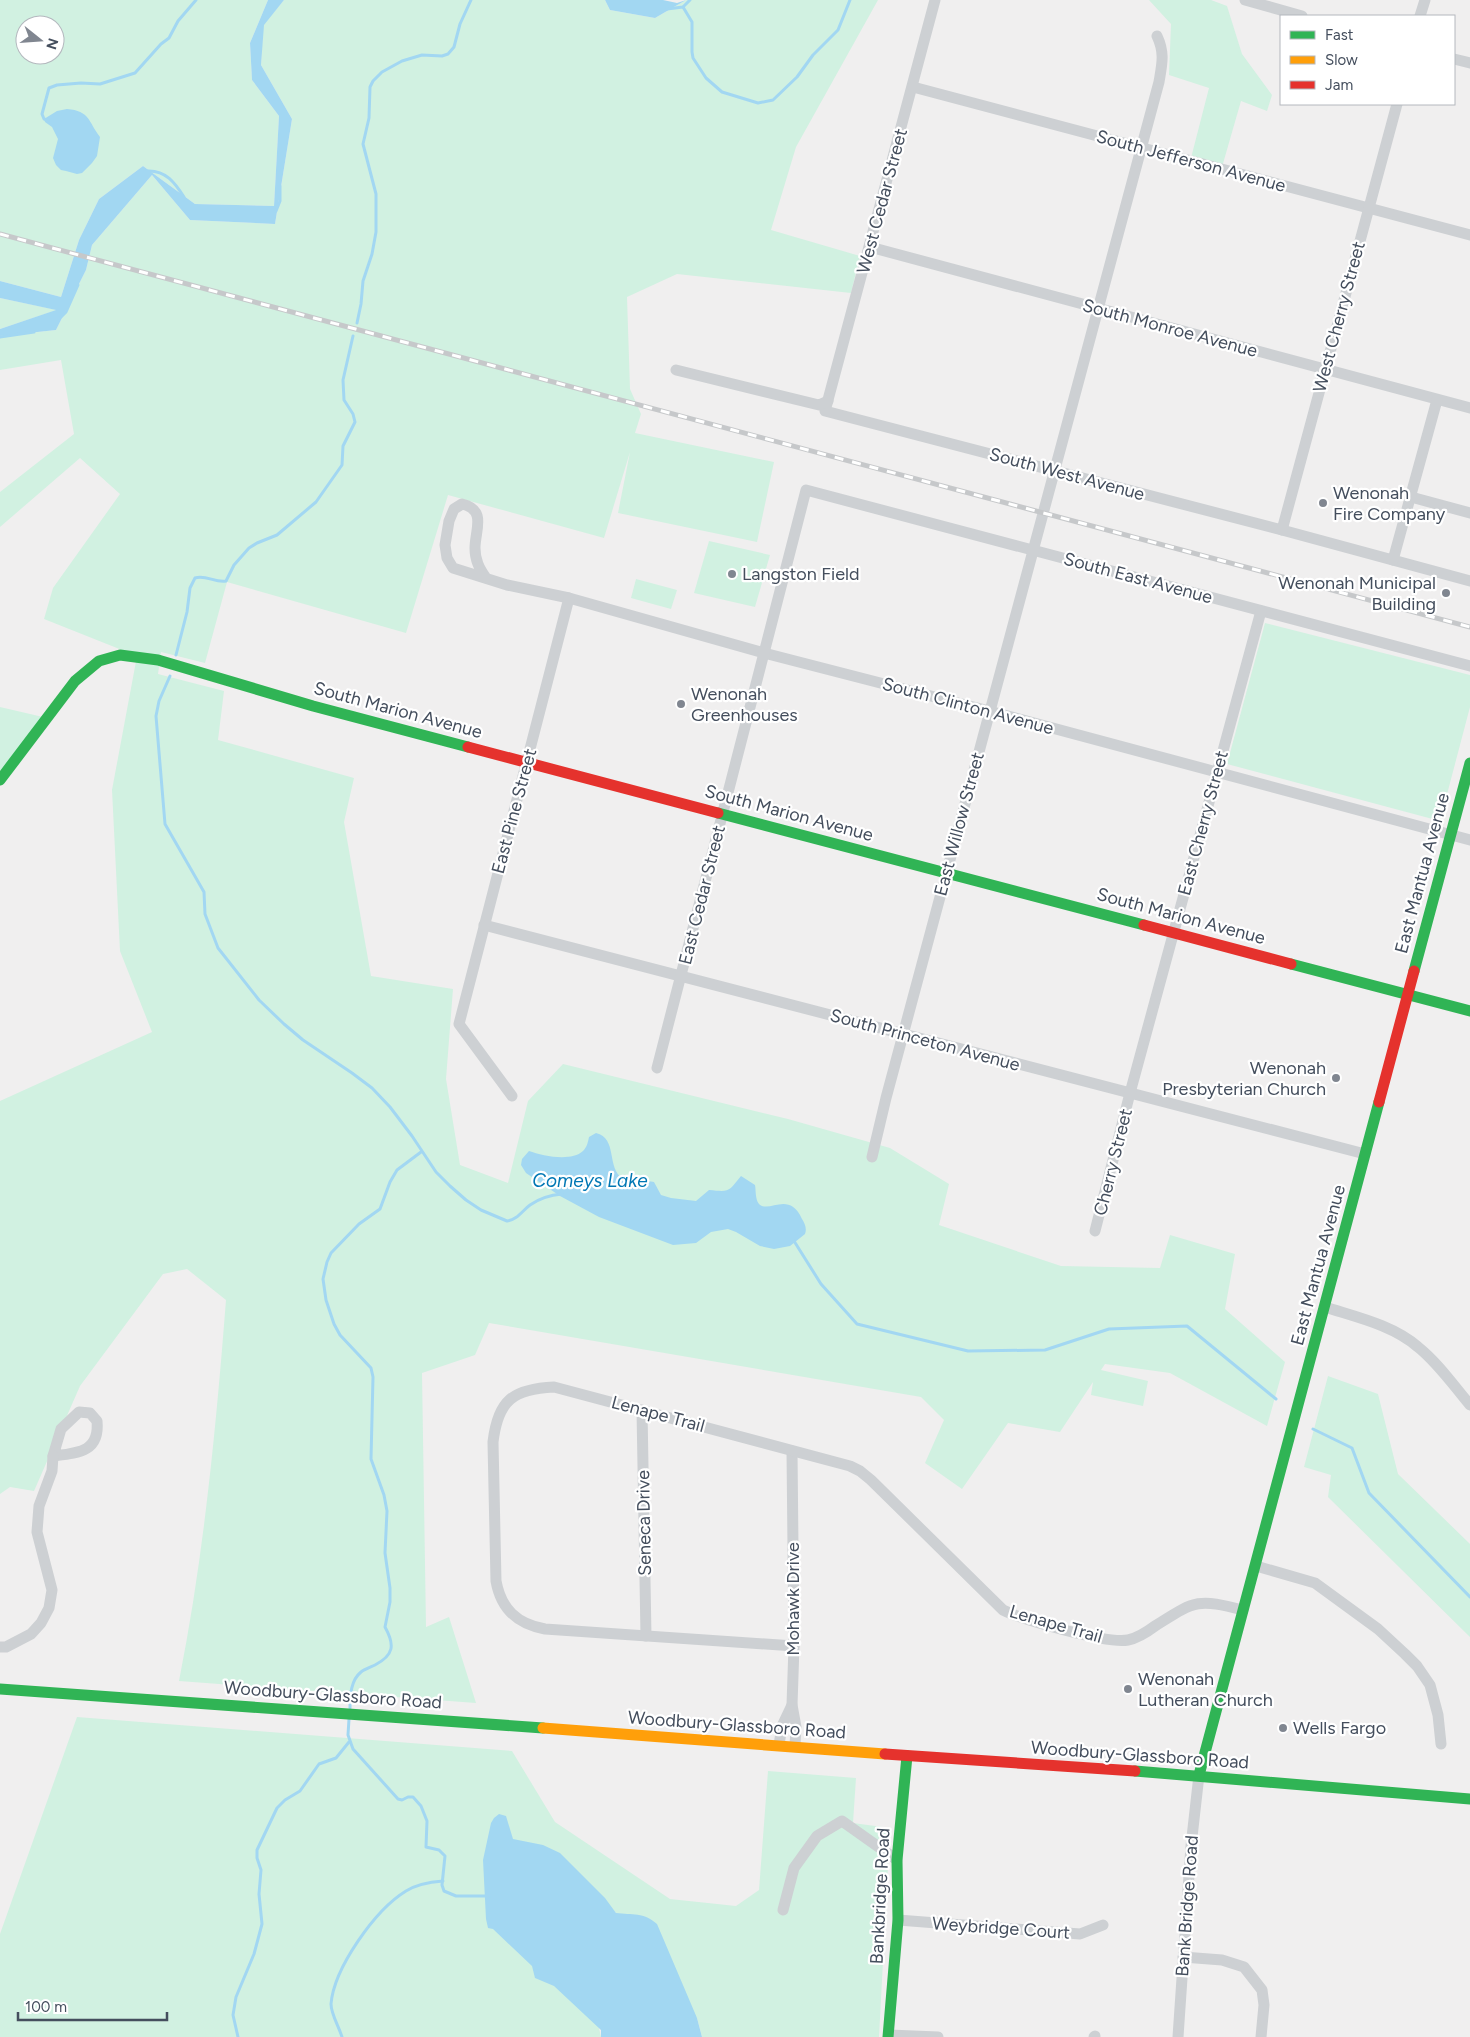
<svg xmlns="http://www.w3.org/2000/svg" width="1470" height="2037" viewBox="0 0 1470 2037" font-family="Figtree,sans-serif">
<style>
.green{fill:#d1f1e1;fill-rule:evenodd}
.water{fill:#a2d7f2}
.lines{fill:none;stroke-linecap:round;stroke-linejoin:round}
.stream{stroke:#a2d7f2;stroke-width:3}
.street{stroke:#cdd0d3;stroke-width:11}
.fast{stroke:#30b455;stroke-width:11}
.slow{stroke:#ff9f0a;stroke-width:11}
.jam{stroke:#e5322d;stroke-width:11}
.rail-casing{stroke:#c6c8ca;stroke-width:5}
.rail{stroke:#fff;stroke-width:3;stroke-dasharray:9;stroke-linecap:butt}
.poi-dot{fill:#808690;stroke:#fff;stroke-width:2}
.labels{text-anchor:middle;dominant-baseline:central;stroke-width:4.5;stroke-linejoin:round;paint-order:stroke}
.street-label{font-size:18px;fill:#444e5d;stroke:#fff}
.poi-label{font-size:18px;fill:#444e5d;stroke:#fff;text-anchor:start}
.water-label{font-size:19px;font-style:italic;fill:#0077b4;stroke:#fff}
</style>
<rect width="100%" height="100%" fill="#f0efef"/>
<g class="green">
<path d="M0,0H268L250,43L252,80L279,116L274,206L195,204L143,166L99,199L79,240L61,297L0,281ZM25,25H55V55H25Z"/>
<path d="M284,0H605L610,10L655,18L686,0H878L796,147L771,230L860,256L851,293L677,274L627,297L630,389L641,414L635,433L774,462L757,542L618,513L630,452L604,538L448,495L406,633L227,582L205,663L161,652L158,674L224,691L218,740L354,778L344,822L371,976L453,989L446,1079L460,1165L508,1183L528,1101L563,1064L788,1119L890,1148L949,1184L939,1225L1061,1266L1160,1268L1170,1235L1235,1254L1225,1309L1285,1362L1267,1426L1170,1373L1105,1364L1101,1370L1148,1381L1143,1406L1091,1395L1093,1382L1060,1432L1008,1423L962,1489L925,1463L944,1420L921,1397L489,1323L475,1355L422,1373L426,1627L449,1617L476,1703L179,1681C204,1555 216,1428 226,1300L187,1269L163,1274L80,1386L34,1491L10,1487L0,1494V1101L152,1032L120,951L112,790L137,656L44,619L53,588L120,494L80,458L0,527V492L74,434L61,360L0,370V336L56,330L86,270L92,245L152,175L190,220L275,224L292,119L261,65L263,25Z"/>
<polygon points="1149,0 1211,0 1227,6 1242,54 1272,95 1267,111 1241,101 1222,167 1191,158 1209,88 1169,75 1171,24"/>
<polygon points="0,298 57,310 0,329"/>
<polygon points="709,541 770,555 755,607 694,593"/>
<polygon points="636,579 677,590 671,609 631,598"/>
<polygon points="1265,623 1470,675 1470,707 1440,821 1227,764"/>
<polygon points="0,707 43,717 0,778"/>
<polygon points="1328,1376 1378,1394 1398,1474 1470,1544 1470,1637 1328,1497 1331,1475 1304,1467"/>
<polygon points="77,1717 512,1751 555,1822 670,1899 736,1906 759,1890 768,1771 856,1778 853,1823 890,1828 879,2037 702,2037 697,2018 616,1913 559,1853 601,2037 0,2037 0,1934"/>
</g>
<g class="water">
<polygon points="268,0 284,0 264,25 261,65 292,119 275,224 190,220 152,175 92,245 86,270 56,330 0,336 0,329 56,310 0,298 0,281 61,297 79,240 99,199 143,166 195,204 274,206 279,116 252,80 250,43"/>
<polygon points="605,0 663,0 677,3 686,0 655,18 610,10"/>
<path d="M67,109C90,111 88,121 100,137L97,156L92,163L82,173L77,174L66,171L61,170L56,165L53,158L58,139L52,127L45,122L44,119L57,111Z"/>
<path d="M596,1133C618,1138 606,1168 623,1179C633,1186 644,1179 654,1182L661,1195L671,1198L696,1201L709,1190C730,1192 728,1192 741,1176L755,1185C756,1190 755,1199 759,1204C769,1214 789,1190 802,1219C805,1224 807,1228 805,1234L790,1246L774,1249L760,1246L736,1232L728,1229L711,1232L696,1243L673,1245L599,1217L560,1196L526,1173L521,1165L522,1159L529,1151C543,1156 571,1162 583,1151C587,1147 588,1142 589,1137Z"/>
<path d="M499,1814L506,1816L513,1839L543,1845L560,1853L605,1898L616,1913C632,1915 644,1912 657,1924L697,2018L702,2037H601V2030L554,1986L535,1978L532,1966L493,1929L488,1928L486,1919L483,1860L491,1823L494,1818Z"/>
</g>
<g class="lines">
<g class="stream">
<polyline points="683,7 692,22 692,52 693,58 706,78 722,92 758,103 773,100 797,77 813,55 838,30 850,0"/>
<polyline points="667,9 683,7 690,0"/>
<polyline points="48,120 44,119 42,114 49,88 57,85 81,83 100,84 135,73 161,44 169,38 178,21 196,0"/>
<path d="M147,171C166,170 175,183 184,197"/>
<polyline points="276,211 280,201 280,186"/>
<polyline points="61,317 66,312 78,285"/>
<polyline points="357,323 361,304 363,281 372,254 376,232 376,194 363,144 369,118 370,87 373,81 382,72 402,61 422,55 442,56 448,54 454,47 460,24 471,0"/>
<polyline points="0,337 34,332"/>
<path d="M176,655L187,612L190,588L195,578C205,574 215,583 226,581L234,565L249,548L257,543L277,535L316,502L342,465L343,446L355,422L353,414L344,400L343,380L353,336"/>
<path d="M170,676L159,701L156,716L165,824L204,892L205,914L218,948L259,1000L284,1024L303,1040L352,1073L372,1088L390,1107L412,1136L436,1172L450,1186L466,1200L481,1210L507,1221C517,1220 522,1211 530,1205C540,1198 550,1195 562,1194"/>
<polyline points="794,1241 821,1284 857,1324 968,1351 1045,1350 1109,1329 1187,1326 1276,1399"/>
<polyline points="1313,1429 1352,1448 1369,1493 1470,1597"/>
<path d="M350,1708C350,1695 351,1680 361,1672C365,1669 371,1667 375,1665C394,1655 395,1645 385,1627L390,1602V1588L385,1553L387,1511L384,1495L371,1459L373,1377L371,1368L340,1335L334,1324L326,1300L323,1279L327,1262L331,1253L359,1224L380,1209L390,1182L397,1170L421,1152"/>
<polyline points="349,1719 348,1735 353,1749 398,1799 402,1800 408,1797 413,1797 421,1806 427,1821 426,1847 439,1850 445,1856 442,1885 444,1891 456,1896 489,1896"/>
<polyline points="238,2037 233,2015 236,1997 254,1954 262,1924 259,1894 261,1870 257,1858 257,1850 277,1808 285,1800 300,1791 319,1764 336,1758 349,1742"/>
<path d="M342,2037C339,2027 331,2014 331,2004C334,1968 375,1910 406,1891C417,1884 430,1882 443,1881"/>
</g>
<g class="street">
<polyline points="935,0 825,411 1282,530 1470,581"/>
<polyline points="1245,0 1302,16"/>
<polyline points="1420,16 1425,0"/>
<polyline points="1454,59 1470,63"/>
<polyline points="913,87 1470,235"/>
<polyline points="870,247 1470,408"/>
<polyline points="676,370 819,405 828,401"/>
<polyline points="1411,497 1470,513"/>
<polyline points="1282,530 1397,104"/>
<polyline points="1393,560 1437,400"/>
<path d="M486,578C479,568 475,560 475,548C475,530 487,510 462,504L454,509L449,521L445,545L447,558L453,568L507,585L569,598L764,653L989,711L1470,840"/>
<polyline points="484,925 1365,1154"/>
<polyline points="657,1068 806,490 1470,666"/>
<polyline points="512,1096 459,1024 569,598"/>
<path d="M872,1157L886,1098L1159,82C1162,64 1165,53 1157,36"/>
<polyline points="1095,1231 1130,1093 1261,611"/>
<path d="M1325,1307C1356,1317 1393,1325 1418,1347C1438,1363 1454,1386 1470,1405"/>
<polyline points="642,1410 646,1636"/>
<path d="M79,1412L90,1413L97,1421C100,1452 78,1453 53,1456L61,1429Z"/>
<polyline points="792,1451 794,1646 792,1705 796,1727 795,1746"/>
<polyline points="1256,1566 1315,1583 1378,1629 1405,1654 1417,1666 1430,1685 1438,1715 1441,1744"/>
<path d="M794,1646L545,1629C517,1624 501,1609 496,1581L493,1442C498,1400 513,1389 554,1387L850,1466L860,1471L871,1480L1003,1610C1023,1620 1107,1644 1128,1640C1138,1638 1147,1632 1155,1626C1195,1601 1196,1598 1243,1610"/>
<polyline points="0,1647 6,1647 31,1634 41,1623 49,1608 52,1590 37,1532 39,1506 52,1471 53,1456"/>
<polyline points="779,1745 782,1726 792,1705"/>
<polyline points="783,1910 794,1868 817,1836 842,1821 897,1860"/>
<polyline points="898,1920 1080,1934 1103,1925"/>
<polyline points="1183,1957 1222,1960 1244,1967 1262,1990 1264,2005 1261,2037"/>
<polyline points="889,2035 938,2037"/>
<polyline points="1094,2037 1095,2036"/>
<polyline points="1178,2037 1191,1846 1199,1775"/>
</g>
<g class="fast">
<polyline points="0,780 75,681 99,661 120,655 158,660 313,706 468,747"/>
<polyline points="718,813 1144,925"/>
<polyline points="1291,964 1470,1011"/>
<polyline points="1414,971 1470,763"/>
<polyline points="0,1689 543,1728"/>
<polyline points="1135,1771 1470,1799"/>
<polyline points="1199,1775 1379,1102"/>
<polyline points="888,2037 898,1920 897,1860 907,1756"/>
</g>
<polyline class="slow" points="543,1728 885,1754"/>
<g class="jam">
<polyline points="468,747 718,813"/>
<polyline points="1144,925 1291,964"/>
<polyline points="1379,1102 1414,971"/>
<polyline points="885,1754 1135,1771"/>
</g>
<g class="rail-casing">
<polyline id="rail" points="0,234 1470,627"/>
</g>
<use href="#rail" class="rail"/>
</g>
<g class="poi-dot">
<circle cx="1323" cy="503" r="5"/>
<circle cx="732" cy="574" r="5"/>
<circle cx="1446" cy="593" r="5"/>
<circle cx="681" cy="704" r="5"/>
<circle cx="1336" cy="1078" r="5"/>
<circle cx="1128" cy="1689" r="5"/>
<circle cx="1283" cy="1728" r="5"/>
</g>
<g class="labels">
<g class="street-label">
<text transform="translate(1191 161) rotate(15)">South Jefferson Avenue</text>
<text transform="translate(882 201) rotate(-75)">West Cedar Street</text>
<text transform="translate(1339 317) rotate(-75)">West Cherry Street</text>
<text transform="translate(1170 328) rotate(15)">South Monroe Avenue</text>
<text transform="translate(1067 474) rotate(15)">South West Avenue</text>
<text transform="translate(1138 578) rotate(15)">South East Avenue</text>
<text transform="translate(968 706) rotate(15)">South Clinton Avenue</text>
<text transform="translate(398 710) rotate(15)">South Marion Avenue</text>
<text transform="translate(514 811) rotate(-75)">East Pine Street</text>
<text transform="translate(789 813) rotate(15)">South Marion Avenue</text>
<text transform="translate(1203 823) rotate(-75)">East Cherry Street</text>
<text transform="translate(959 824) rotate(-75)">East Willow Street</text>
<text transform="translate(1422 873) rotate(-75)">East Mantua Avenue</text>
<text transform="translate(702 895) rotate(-76)">East Cedar Street</text>
<text transform="translate(1181 916) rotate(15)">South Marion Avenue</text>
<text transform="translate(925 1040) rotate(15)">South Princeton Avenue</text>
<text transform="translate(1113 1162) rotate(-76)">Cherry Street</text>
<text transform="translate(1318 1265) rotate(-75)">East Mantua Avenue</text>
<text transform="translate(658 1414) rotate(15)">Lenape Trail</text>
<text transform="translate(644 1523) rotate(-91)">Seneca Drive</text>
<text transform="translate(793 1599) rotate(-90)">Mohawk Drive</text>
<text transform="translate(1056 1624) rotate(16)">Lenape Trail</text>
<text transform="translate(333 1695) rotate(4)">Woodbury-Glassboro Road</text>
<text transform="translate(737 1725) rotate(4)">Woodbury-Glassboro Road</text>
<text transform="translate(1140 1755) rotate(4)">Woodbury-Glassboro Road</text>
<text transform="translate(880 1896) rotate(-87)">Bankbridge Road</text>
<text transform="translate(1187 1906) rotate(-86)">Bank Bridge Road</text>
<text transform="translate(1001 1928) rotate(4)">Weybridge Court</text>
</g>
<g class="poi-label">
<text x="1333" y="493">Wenonah<tspan x="1333" dy="21">Fire Company</tspan></text>
<text x="742" y="574">Langston Field</text>
<text x="1436" y="583" text-anchor="end">Wenonah Municipal<tspan x="1436" dy="21">Building</tspan></text>
<text x="691" y="694">Wenonah<tspan x="691" dy="21">Greenhouses</tspan></text>
<text x="1326" y="1068" text-anchor="end">Wenonah<tspan x="1326" dy="21">Presbyterian Church</tspan></text>
<text x="1138" y="1679">Wenonah<tspan x="1138" dy="21">Lutheran Church</tspan></text>
<text x="1293" y="1728">Wells Fargo</text>
</g>
<g class="water-label">
<text x="590" y="1180">Comeys Lake</text>
</g>
</g>
<rect x="1280" y="15" width="175" height="90" fill="#ffffff" stroke="#b4b8be"/>
<rect x="1290" y="31" width="25" height="8" fill="#30b455" stroke="#b4b8be"/>
<text x="1325" y="40" font-size="15" fill="#444e5d">Fast</text>
<rect x="1290" y="56" width="25" height="8" fill="#ff9f0a" stroke="#b4b8be"/>
<text x="1325" y="65" font-size="15" fill="#444e5d">Slow</text>
<rect x="1290" y="81" width="25" height="8" fill="#e5322d" stroke="#b4b8be"/>
<text x="1325" y="90" font-size="15" fill="#444e5d">Jam</text>
<g transform="translate(40 40) rotate(107)"><circle r="24" fill="#ffffff" stroke="#b4b8be"/>
<path d="M0-4L9 19L0 12L-9 19Z" fill="#808690"/>
<text y="-8" font-size="14" font-weight="bold" text-anchor="middle" fill="#444e5d">N</text>
</g>
<path d="M18 2012v8h149v-8" fill="none" stroke="#444e5d" stroke-width="2.5"/>
<text x="25" y="2012" font-size="15" fill="#444e5d" stroke="#ffffff" stroke-width="4" paint-order="stroke">100 m</text>
</svg>
